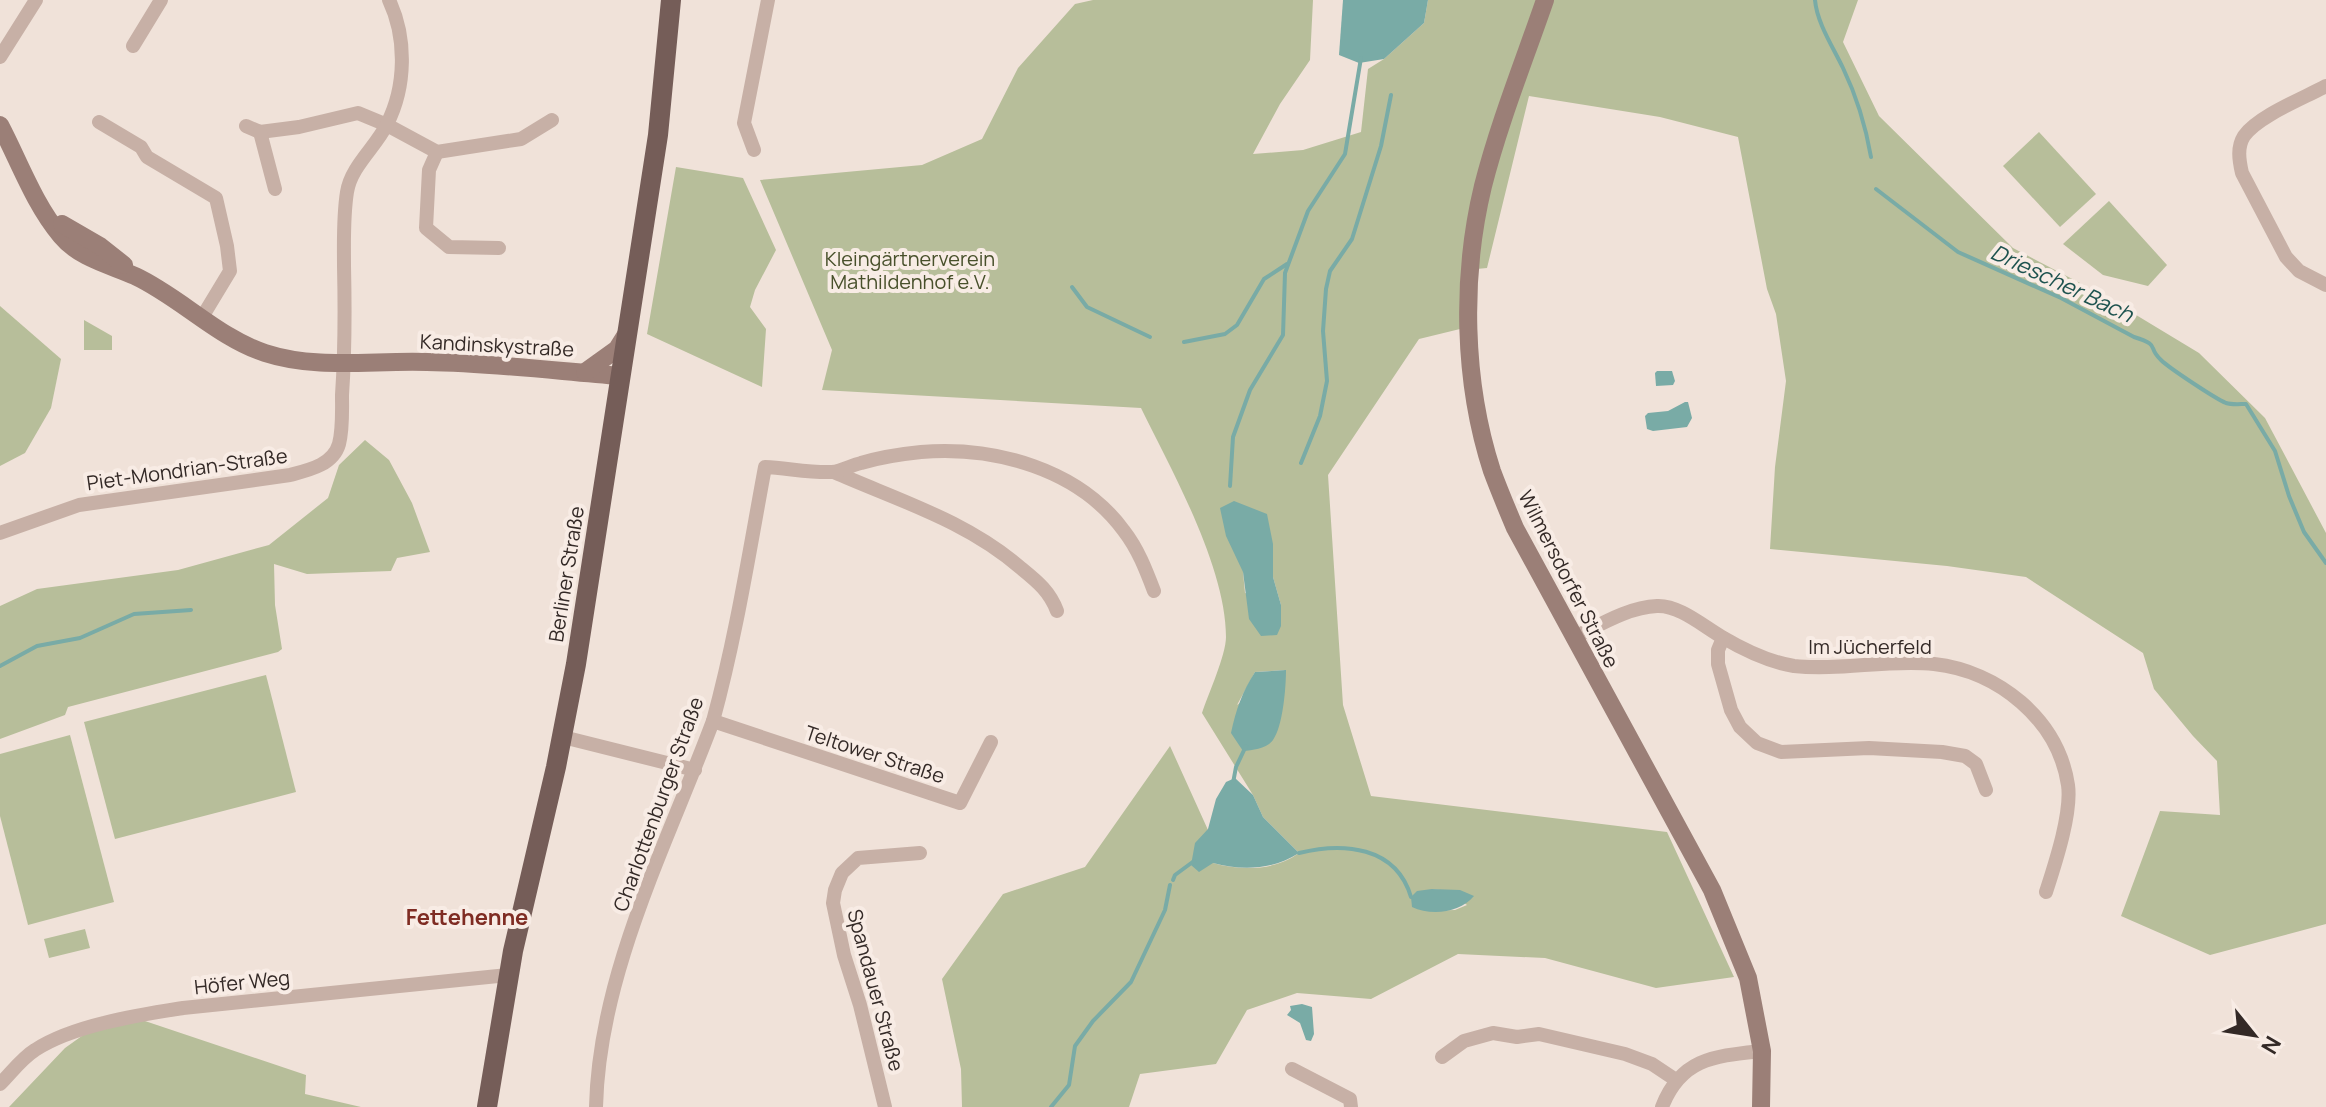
<svg xmlns="http://www.w3.org/2000/svg" width="2326" height="1107" viewBox="0 0 2326 1107" font-family="Manrope,sans-serif">
<style>
.green{fill:#b7be9a;fill-rule:evenodd}
.water{fill:#79aba6}
.lines{fill:none;stroke-linecap:round;stroke-linejoin:round}
.stream{stroke:#79aba6;stroke-width:4}
.street{stroke:#c7b0a6;stroke-width:14}
.secondary{stroke:#9b7f77;stroke-width:18}
.primary{stroke:#755d58;stroke-width:20}
.labels{text-anchor:middle;dominant-baseline:central;stroke-width:8;stroke-linejoin:round;paint-order:stroke}
.park-label{font-size:20px;fill:#48502b;stroke:#f8ece5}
.street-label{font-size:20px;fill:#332926;stroke:#f8ece5}
.water-label{font-size:22px;font-style:italic;fill:#1e534f;stroke:#f8ece5}
.neighbourhood-label{font-size:22px;font-weight:bold;fill:#7f2c23;stroke:#f8ece5}
</style>
<rect width="100%" height="100%" fill="#f0e2d9"/>
<g class="green">
<path d="M1093,0H1313L1310,60L1280,104L1253,154L1303,150L1361,132L1368,69L1384,59L1424,23L1428,0H1858L1843,42L1879,116L2013,248L2103,295L2199,353L2265,418L2326,533V924L2210,955L2121,916L2160,811L2220,815L2217,761L2193,736L2154,689L2143,653L2026,577L1947,566L1770,549L1775,467L1786,381L1776,314L1767,289L1738,137L1660,117L1529,96L1487,268L1466,270L1460,329L1419,339L1328,475L1343,705L1371,796L1667,832L1734,977L1656,988L1545,958L1458,954L1371,999L1297,993L1247,1010L1216,1064L1140,1074L1129,1107H962L961,1069L942,979L1003,894L1085,867L1170,746L1208,830L1213,863C1242,871 1274,871 1299,853L1263,817L1253,795L1202,713C1208,695 1226,655 1226,637C1226,567 1172,471 1141,408L822,390L832,350L760,180L922,165L982,139L1018,68L1075,4ZM1273,544V577L1281,605L1245,593L1243,572ZM1285,670L1237,705L1255,672ZM1432,889L1449,891L1467,905L1455,910L1425,911Z"/>
<polygon points="2039,132 2096,194 2060,227 2003,166"/>
<polygon points="676,167 743,178 776,250 755,290 750,307 766,329 762,387 647,334"/>
<polygon points="2109,201 2167,265 2148,286 2103,275 2063,244"/>
<polygon points="0,306 61,359 51,408 25,453 0,466"/>
<polygon points="84,320 112,336 112,350 84,350"/>
<polygon points="365,440 389,460 412,503 430,552 397,558 391,571 307,574 274,564 275,605 282,649 278,652 68,707 65,715 0,739 0,606 37,589 178,570 269,545 328,498 339,465"/>
<polygon points="266,675 296,792 115,839 84,722"/>
<polygon points="70,735 114,902 28,925 0,816 0,754"/>
<polygon points="85,929 90,948 49,958 44,939"/>
<polygon points="139,1019 306,1075 305,1094 361,1107 9,1107 65,1048 86,1033"/>
</g>
<g class="water">
<polygon points="1343,0 1428,0 1424,23 1384,59 1359,63 1339,55"/>
<polygon points="1657,371 1672,371 1675,381 1673,385 1656,386 1655,373"/>
<polygon points="1685,402 1688,402 1692,418 1687,427 1653,431 1647,429 1645,416 1648,413 1668,411"/>
<polygon points="1234,501 1267,514 1273,544 1273,577 1281,605 1281,626 1277,635 1261,636 1249,619 1243,572 1226,536 1220,508"/>
<path d="M1286,670C1286,688 1283,726 1273,740C1266,749 1253,750 1243,751L1231,733C1236,710 1242,692 1255,672Z"/>
<path d="M1235,778L1253,795L1263,817L1299,853C1273,870 1242,871 1213,863L1199,872L1191,865L1195,843L1208,829L1216,799L1226,782Z"/>
<path d="M1432,889L1460,890L1474,896C1460,913 1431,916 1412,907L1411,897L1417,891Z"/>
<polygon points="1302,1004 1312,1007 1314,1034 1311,1041 1306,1040 1300,1023 1287,1015 1291,1010 1290,1006"/>
</g>
<g class="lines">
<g class="stream">
<path d="M1815,0C1817,23 1833,47 1843,68C1856,95 1866,128 1871,157"/>
<path d="M1876,189L1958,252L2061,298L2134,337C2162,346 2146,346 2161,360C2169,368 2216,399 2226,403C2232,405 2240,404 2246,404L2275,451L2289,496L2304,532L2326,563"/>
<polyline points="1072,287 1087,307 1150,337"/>
<polyline points="1184,342 1225,334 1237,325 1264,279 1287,264"/>
<polyline points="1301,463 1320,416 1327,381 1323,331 1326,289 1330,271 1352,239 1381,146 1391,95"/>
<polyline points="1230,486 1233,437 1250,390 1283,335 1285,273 1308,211 1345,154 1361,58"/>
<polyline points="0,666 37,646 80,638 134,614 191,610"/>
<polyline points="1233,783 1236,767 1246,746"/>
<path d="M1299,853C1343,842 1396,846 1411,897"/>
<polyline points="1173,880 1175,875 1194,861"/>
<polyline points="1051,1107 1069,1085 1075,1046 1093,1021 1131,982 1165,910 1170,885"/>
</g>
<g class="street">
<polyline points="133,46 161,0"/>
<polyline points="0,57 36,0"/>
<path d="M2326,86C2304,98 2258,116 2244,136C2237,147 2239,160 2242,173L2286,257L2299,271L2326,285"/>
<polyline points="99,122 141,147 147,157 216,198 227,246 230,271 201,319"/>
<polyline points="246,126 260,132 299,127 358,113 387,125 437,152 521,139 552,120"/>
<polyline points="260,132 275,189"/>
<polyline points="754,150 744,123 768,0"/>
<polyline points="437,152 429,170 426,228 449,247 499,248"/>
<path d="M834,472C900,501 967,521 1022,569C1038,582 1050,592 1057,611"/>
<path d="M0,533L79,505L290,475C309,470 333,465 339,444C343,429 342,410 342,395C345,352 345,309 344,266C344,241 343,217 347,192C351,166 376,147 387,124C406,87 407,38 389,0"/>
<path d="M1573,638C1598,626 1628,607 1657,606C1679,605 1703,626 1722,637C1744,650 1769,662 1794,666C1840,671 1888,659 1934,664C1998,671 2058,719 2068,785C2072,813 2055,864 2046,892"/>
<polyline points="1723,638 1718,650 1718,664 1731,710 1740,727 1757,743 1781,752 1869,748 1942,752 1965,756 1976,764 1986,790"/>
<polyline points="713,721 960,803 991,742"/>
<polyline points="563,737 695,770"/>
<polyline points="1442,1057 1464,1041 1493,1033 1517,1037 1539,1034 1625,1054 1652,1064 1676,1080"/>
<polyline points="1292,1069 1350,1099 1351,1107"/>
<path d="M0,1084C11,1073 22,1058 35,1050C73,1025 139,1015 183,1008L508,975"/>
<path d="M596,1107C599,974 667,844 713,721C736,637 749,553 765,467C787,468 810,473 832,472C842,471 852,465 861,463C881,457 901,454 921,452C995,446 1079,469 1124,531C1138,549 1146,570 1154,591"/>
<polyline points="885,1107 860,1005 844,955 833,903 835,890 842,873 858,858 920,853"/>
<path d="M1662,1107C1681,1058 1715,1056 1762,1051"/>
</g>
<g class="secondary">
<path d="M1545,0C1524,61 1499,123 1483,186C1461,277 1463,382 1492,471C1499,490 1507,509 1515,528L1712,890L1748,978L1762,1051L1761,1107"/>
<path d="M0,125C19,161 34,204 61,236C79,258 110,265 135,276C180,297 217,337 265,353C317,370 373,360 427,362C492,363 556,371 620,376"/>
<polyline points="62,224 100,246 124,265"/>
<polyline points="585,372 617,349 627,333"/>
</g>
<polyline class="primary" points="487,1107 513,951 556,767 576,664 658,135 671,0"/>
</g>
<g class="labels">
<g class="park-label">
<text x="910" y="258">Kleingärtnerverein<tspan x="910" dy="23">Mathildenhof e.V.</tspan></text>
</g>
<g class="street-label">
<text transform="translate(497 345) rotate(3)">Kandinskystraße</text>
<text transform="translate(187 469) rotate(-8)">Piet-Mondrian-Straße</text>
<text transform="translate(566 574) rotate(-81)">Berliner Straße</text>
<text transform="translate(1569 579) rotate(63)">Wilmersdorfer Straße</text>
<text x="1870" y="646">Im Jücherfeld</text>
<text transform="translate(875 754) rotate(18)">Teltower Straße</text>
<text transform="translate(658 804) rotate(-70)">Charlottenburger Straße</text>
<text transform="translate(242 982) rotate(-6)">Höfer Weg</text>
<text transform="translate(876 990) rotate(75)">Spandauer Straße</text>
</g>
<g class="water-label">
<text transform="translate(2062 283) rotate(25)">Driescher Bach</text>
</g>
<g class="neighbourhood-label">
<text x="467" y="917">Fettehenne</text>
</g>
</g>
<g transform="translate(2254 1035) rotate(120)" stroke="#f8ece5" stroke-width="6" paint-order="stroke">
<path d="M0-6L14 30L0 20L-14 30Z" fill="#332926"/>
<text y="-12" font-size="22" font-weight="bold" text-anchor="middle" fill="#332926">N</text>
</g>
</svg>
